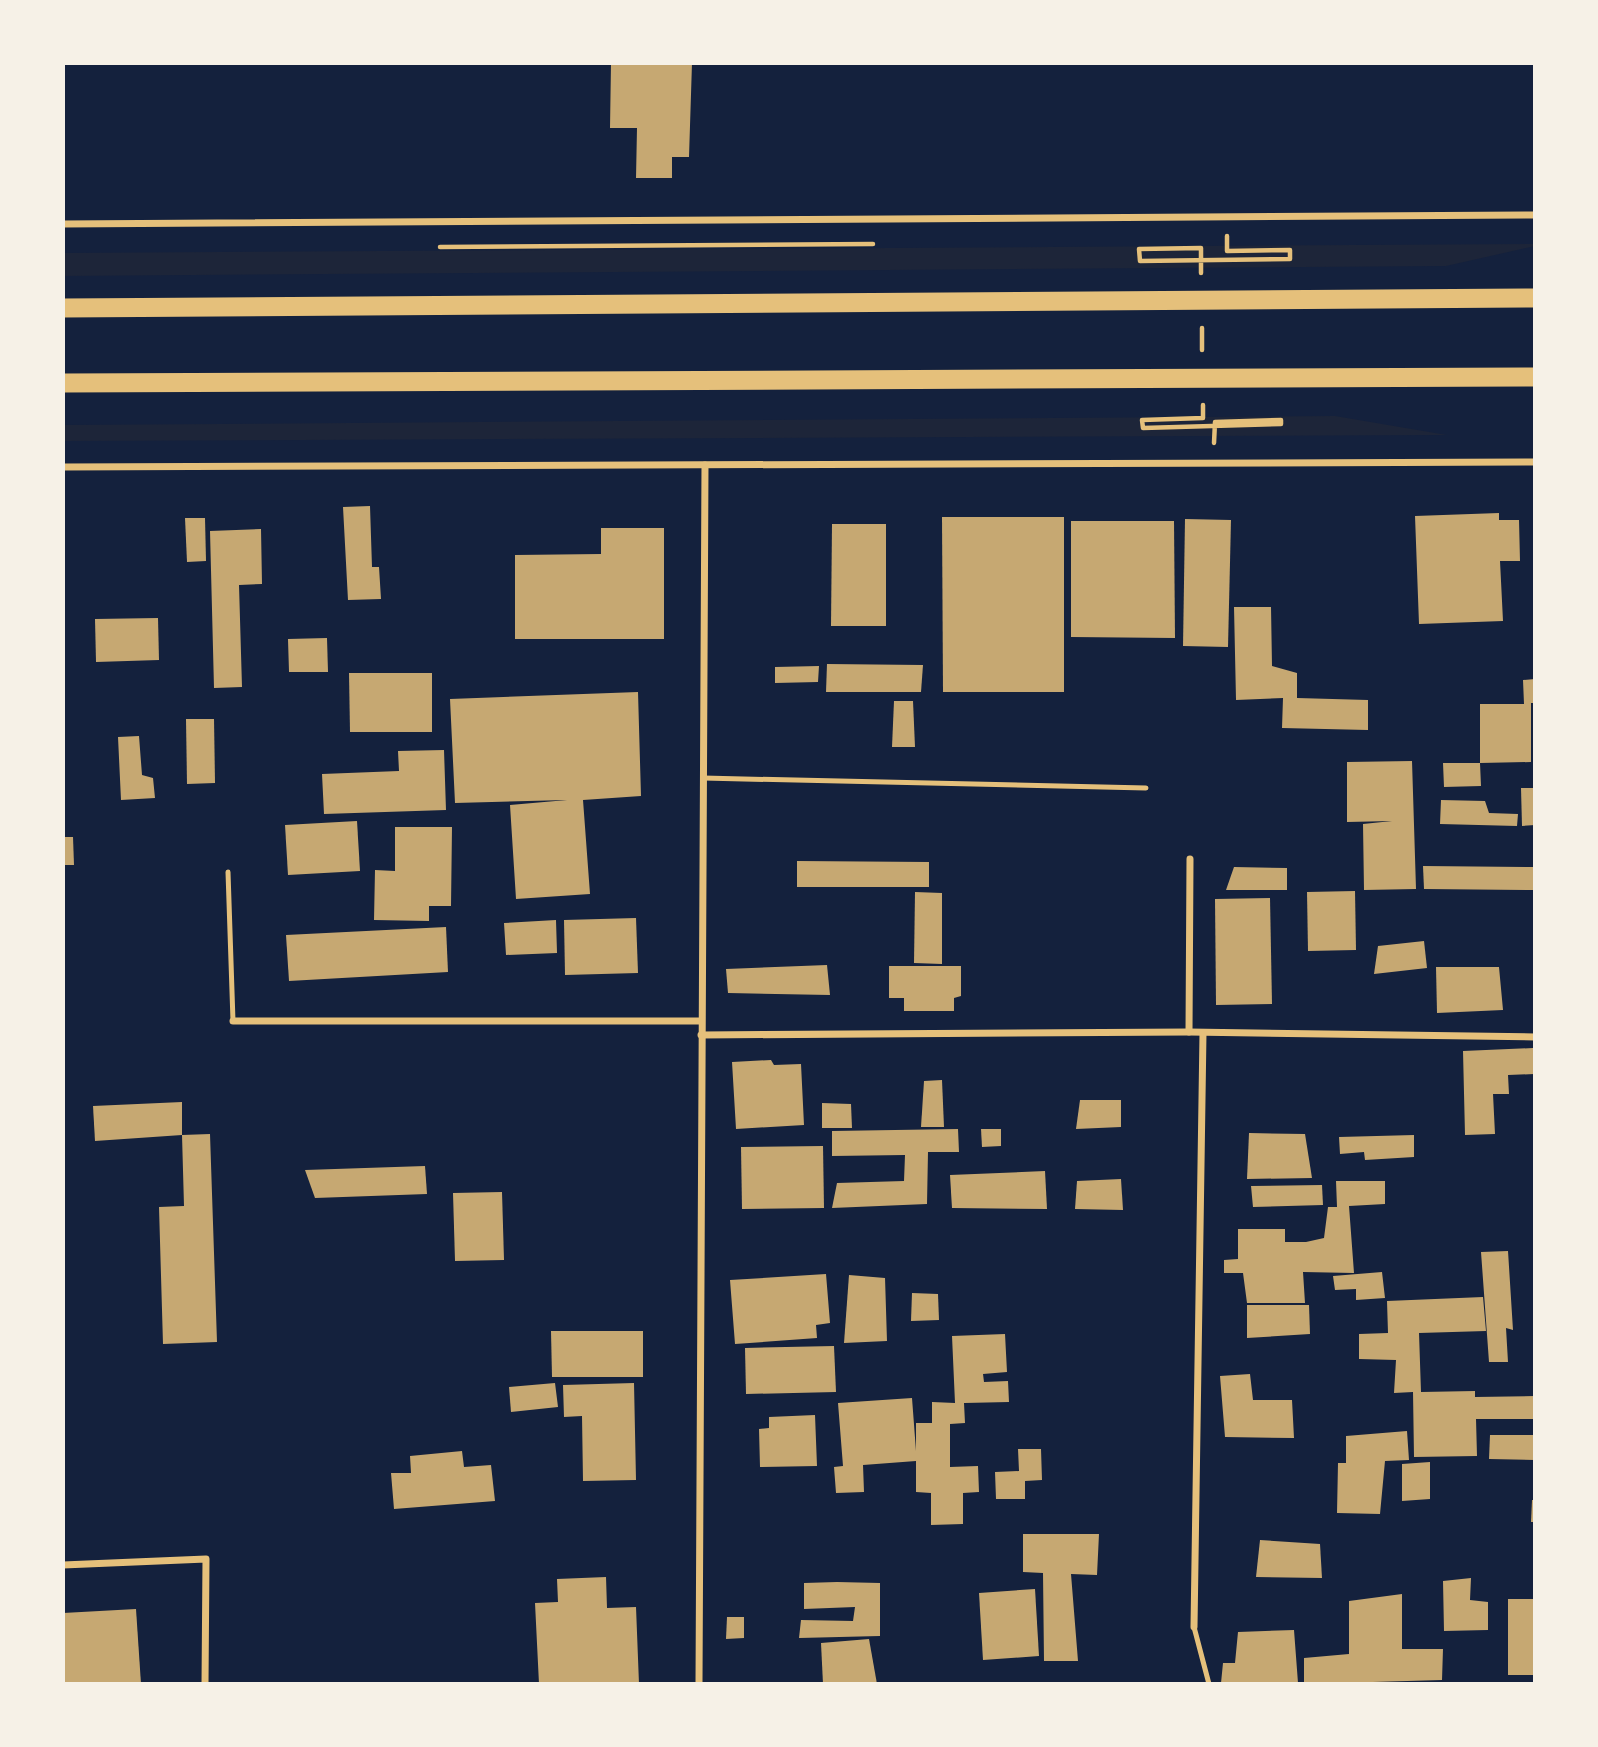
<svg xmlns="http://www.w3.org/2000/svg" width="1598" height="1747" viewBox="0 0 1598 1747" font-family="'DM Sans',sans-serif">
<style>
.green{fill:#1d2539}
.building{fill:#c6a872}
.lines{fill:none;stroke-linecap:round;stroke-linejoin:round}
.path{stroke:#e5c07b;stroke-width:4.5}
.service{stroke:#e5c07b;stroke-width:5}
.minor{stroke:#e5c07b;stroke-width:7}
.trunk{stroke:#e5c07b;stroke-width:19}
</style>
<rect width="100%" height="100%" fill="#14213d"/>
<g class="green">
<polygon points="1535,244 1535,246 1446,266 63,276 63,253"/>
<polygon points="1335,416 1447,435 63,441 63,425"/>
</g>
<g class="building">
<polygon points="611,63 692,63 689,157 672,157 672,178 636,178 637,128 610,128"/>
<polygon points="370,506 372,567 379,567 381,599 348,600 343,507"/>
<polygon points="1499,513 1499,520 1519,520 1520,561 1500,561 1503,621 1419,624 1415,516"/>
<polygon points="942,517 1064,517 1064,692 943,692"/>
<polygon points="185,518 205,518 206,561 187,562"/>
<polygon points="1185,519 1231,520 1228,647 1183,646"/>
<polygon points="1071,521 1174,521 1175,638 1071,637"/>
<polygon points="832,524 886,524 886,626 831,626"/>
<polygon points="601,528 664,528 664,639 515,639 515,555 601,554"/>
<polygon points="261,529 262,584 239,585 242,687 214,688 210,531"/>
<polygon points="1234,607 1271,607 1272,666 1297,673 1297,698 1368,700 1368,730 1282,728 1283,698 1236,700"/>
<polygon points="158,618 159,660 96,662 95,619"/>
<polygon points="327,638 328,672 289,672 288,639"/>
<polygon points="827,664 923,665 921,692 826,692"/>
<polygon points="819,666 818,682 775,683 775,667"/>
<polygon points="349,673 432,673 432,732 350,732"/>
<polygon points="1535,679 1535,703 1531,703 1531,762 1480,763 1481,786 1444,787 1443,763 1480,763 1480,704 1524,704 1523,680"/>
<polygon points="638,692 641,796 583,800 590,894 516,899 510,805 567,800 455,803 450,699"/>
<polygon points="894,701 913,701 915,747 892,747"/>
<polygon points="186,719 214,719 215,783 187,784"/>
<polygon points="139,736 142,775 153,778 155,798 121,800 118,737"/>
<polygon points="444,750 446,810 324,814 322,774 399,771 398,751"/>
<polygon points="1412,761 1416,889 1364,890 1363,824 1392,821 1347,822 1347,762"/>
<polygon points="1521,788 1535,788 1535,825 1522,826"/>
<polygon points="1441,800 1485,801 1489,813 1518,814 1517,826 1440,824"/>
<polygon points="357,821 360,871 288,875 285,825"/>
<polygon points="395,827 452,827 451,906 429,906 429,921 374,920 375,870 395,871"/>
<polygon points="63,837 73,837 74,865 63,865"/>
<polygon points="797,861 929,862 929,887 797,887"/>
<polygon points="1423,866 1535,867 1535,890 1424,889"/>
<polygon points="1234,867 1287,868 1287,890 1226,890"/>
<polygon points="1355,891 1356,950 1308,951 1307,892"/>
<polygon points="915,892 942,893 942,964 914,963"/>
<polygon points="1270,898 1272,1004 1216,1005 1215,899"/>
<polygon points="636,918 638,973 565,975 564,920"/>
<polygon points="556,920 557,953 506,955 504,923"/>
<polygon points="446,927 448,972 289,981 286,935"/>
<polygon points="1424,941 1427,968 1374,974 1378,946"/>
<polygon points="827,965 830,995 728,993 726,969"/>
<polygon points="889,966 961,966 961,996 954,998 954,1011 904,1011 904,998 889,998"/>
<polygon points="1436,967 1499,967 1503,1010 1437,1013"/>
<polygon points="1533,1048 1534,1074 1508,1075 1509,1094 1493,1094 1495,1134 1465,1135 1463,1051"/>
<polygon points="771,1060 774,1065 801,1064 804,1125 736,1129 732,1062"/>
<polygon points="942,1080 944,1127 921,1127 924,1081"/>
<polygon points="1080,1100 1121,1100 1121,1127 1076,1129"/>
<polygon points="182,1102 182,1135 95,1141 93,1106"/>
<polygon points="822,1103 851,1104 852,1128 822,1128"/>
<polygon points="958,1129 959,1152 928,1152 927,1204 832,1208 837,1183 904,1181 905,1155 832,1156 832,1131"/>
<polygon points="981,1129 1001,1129 1001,1146 982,1147"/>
<polygon points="1249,1133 1305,1134 1312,1178 1247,1179"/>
<polygon points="210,1134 217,1342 163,1344 159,1207 184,1206 182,1135"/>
<polygon points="1414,1135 1414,1157 1365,1160 1364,1152 1340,1154 1339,1137"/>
<polygon points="823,1146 824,1208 742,1209 741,1147"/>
<polygon points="425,1166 427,1194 315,1198 305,1170"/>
<polygon points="1045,1171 1047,1209 952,1208 950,1175"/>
<polygon points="1121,1179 1123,1210 1075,1209 1077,1181"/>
<polygon points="1336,1181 1385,1181 1385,1204 1349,1206 1354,1273 1303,1272 1305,1303 1247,1303 1243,1273 1224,1273 1224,1260 1238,1259 1238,1229 1285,1229 1285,1242 1306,1242 1324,1238 1328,1207 1337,1207"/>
<polygon points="1322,1185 1323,1205 1253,1207 1251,1186"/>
<polygon points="502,1192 504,1260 455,1261 453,1193"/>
<polygon points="1508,1251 1513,1330 1506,1328 1508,1362 1489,1362 1481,1252"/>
<polygon points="1382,1272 1385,1298 1356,1300 1356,1289 1335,1290 1333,1276"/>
<polygon points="826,1274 830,1323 816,1325 817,1338 735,1344 730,1280"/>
<polygon points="849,1275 885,1278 887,1341 844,1343"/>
<polygon points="912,1293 938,1294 939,1320 911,1321"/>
<polygon points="1483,1297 1486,1331 1419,1333 1421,1392 1475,1391 1475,1397 1535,1396 1535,1419 1476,1419 1477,1456 1414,1457 1413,1392 1394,1393 1396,1360 1359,1359 1359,1334 1388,1333 1387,1301"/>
<polygon points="1247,1305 1309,1305 1310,1334 1247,1338"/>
<polygon points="551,1331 643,1331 643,1377 552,1377"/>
<polygon points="1005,1334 1007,1372 983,1374 984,1382 1008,1381 1009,1402 964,1403 965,1423 950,1424 950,1467 978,1466 979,1492 963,1493 963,1524 931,1525 931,1493 916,1492 916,1461 863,1465 864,1492 836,1493 834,1467 843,1466 838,1403 912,1398 916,1451 916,1423 932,1423 932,1402 955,1403 952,1336"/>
<polygon points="834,1346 836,1392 746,1394 745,1348"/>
<polygon points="1250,1374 1253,1400 1292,1400 1294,1438 1225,1437 1220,1376"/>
<polygon points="555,1383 558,1407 511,1412 509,1387"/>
<polygon points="634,1383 636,1480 583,1481 582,1416 564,1417 563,1385"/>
<polygon points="815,1415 817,1466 760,1467 759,1429 769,1428 769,1417"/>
<polygon points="1407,1431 1409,1460 1385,1461 1380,1514 1337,1513 1338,1463 1346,1463 1346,1436"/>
<polygon points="1490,1435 1535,1435 1535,1460 1489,1459"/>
<polygon points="1018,1449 1041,1449 1042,1480 1025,1481 1025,1499 996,1499 995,1472 1019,1471"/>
<polygon points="462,1451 464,1467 491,1465 495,1501 394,1509 391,1473 411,1473 410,1456"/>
<polygon points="1430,1462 1430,1499 1402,1501 1402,1464"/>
<polygon points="1532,1500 1535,1500 1535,1522 1531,1522"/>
<polygon points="1023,1534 1099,1534 1097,1575 1071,1574 1078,1661 1044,1661 1043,1573 1023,1572"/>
<polygon points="1260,1540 1320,1544 1322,1578 1256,1577"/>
<polygon points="606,1577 607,1608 636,1607 639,1684 539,1684 535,1603 558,1602 557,1579"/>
<polygon points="1471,1578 1470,1600 1488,1602 1488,1630 1444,1631 1443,1581"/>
<polygon points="837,1582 880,1583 880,1636 799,1638 801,1620 853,1621 855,1607 804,1609 804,1583"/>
<polygon points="1035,1589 1039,1656 983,1660 979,1593"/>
<polygon points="1402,1594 1402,1649 1443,1649 1442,1680 1304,1684 1304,1658 1349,1654 1349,1601"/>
<rect x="1508" y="1599" width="27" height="76"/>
<polygon points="136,1609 141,1684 63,1684 63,1613"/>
<polygon points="727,1617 744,1617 744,1638 726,1639"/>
<polygon points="1294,1630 1298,1683 1221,1683 1223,1663 1235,1663 1238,1632"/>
<polygon points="869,1639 877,1684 823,1684 821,1643"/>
</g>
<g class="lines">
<g class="path">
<polyline points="440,247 873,244"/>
<polyline points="1201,273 1201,248 1139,249 1140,261 1290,259 1290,250 1227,251 1227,236"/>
<polyline points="1202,328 1202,350"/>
<polyline points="1203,405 1203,418 1142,420 1143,428 1281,424 1281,420 1215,422 1214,443"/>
</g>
<g class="service">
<polyline points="703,778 1146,788"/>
<polyline points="228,872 233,1021"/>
<polyline points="1194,1627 1209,1684"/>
</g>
<g class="minor">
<polyline points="63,224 1535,215"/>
<polyline points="63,467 1535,462"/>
<polyline points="233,1021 701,1021"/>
<polyline points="1189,1032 1190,859"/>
<polyline points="701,1035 1189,1032 1535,1037"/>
<polyline points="63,1565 206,1559 205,1684"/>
<polyline points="1194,1627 1203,1033"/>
<polyline points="699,1684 705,465"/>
</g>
<g class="trunk">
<polyline points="63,308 1535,298"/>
<polyline points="63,383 1535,377"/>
</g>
</g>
<rect width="1598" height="1747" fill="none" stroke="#f6f1e7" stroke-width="130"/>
</svg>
